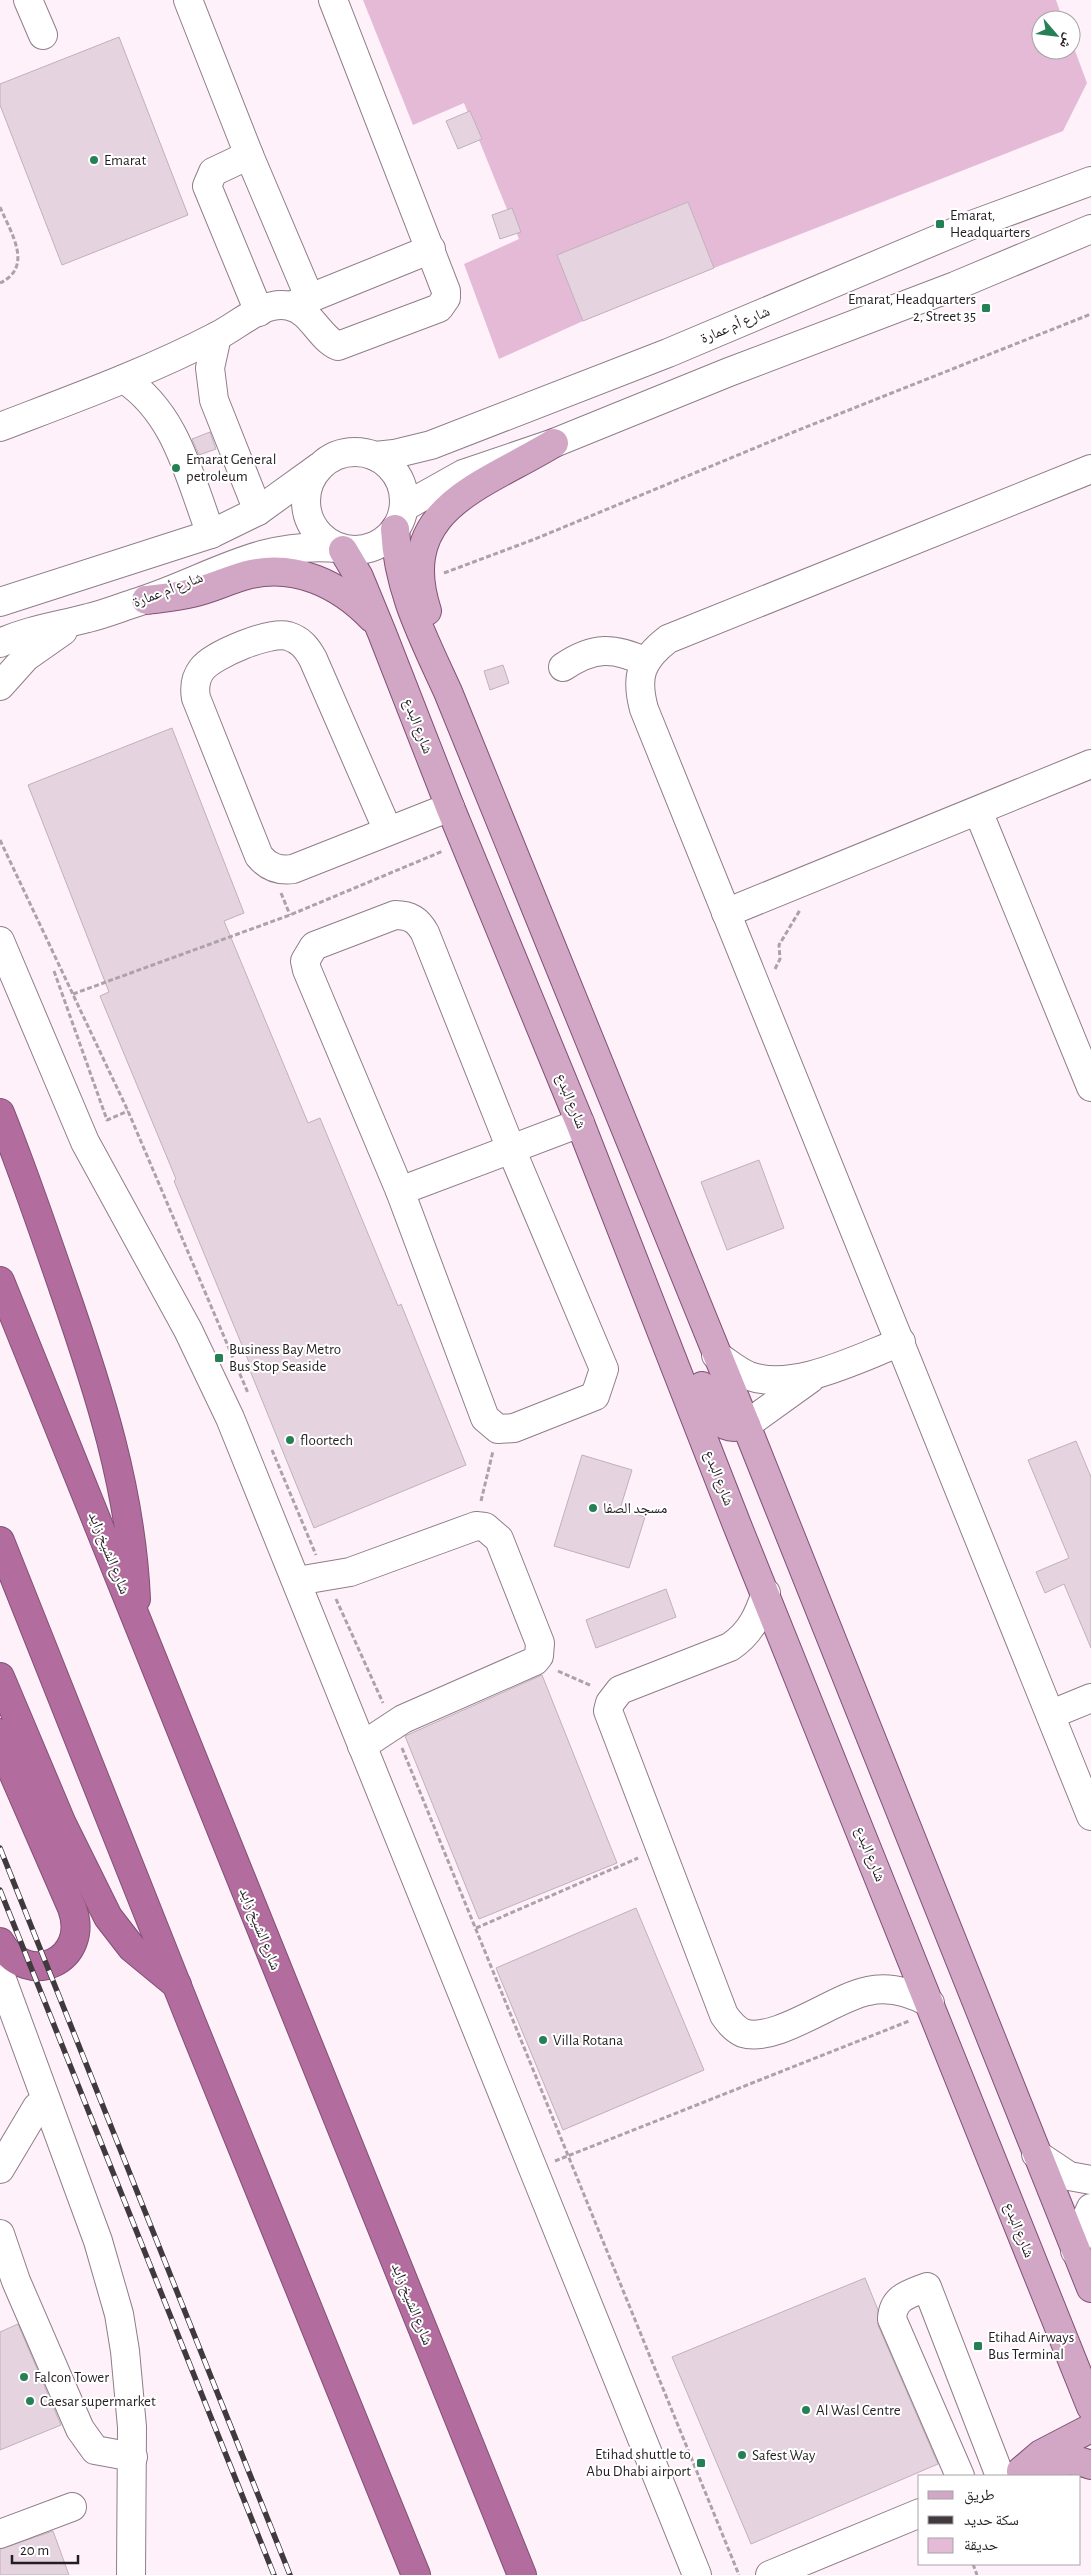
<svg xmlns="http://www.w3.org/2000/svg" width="1091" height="2575" viewBox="0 0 1091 2575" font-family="'Alegreya Sans','Noto Naskh Arabic',sans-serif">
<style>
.green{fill:#e4bad6}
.building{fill:#e5d4df;stroke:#c1b0bb}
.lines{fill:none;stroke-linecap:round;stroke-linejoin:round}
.minor-casing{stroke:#8e7e88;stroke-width:30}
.major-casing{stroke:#805173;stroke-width:30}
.highway-casing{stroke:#805173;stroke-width:30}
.path{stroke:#ada2aa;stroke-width:3;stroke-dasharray:5 2.5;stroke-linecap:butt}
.minor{stroke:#fff;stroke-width:28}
.major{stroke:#d1a7c5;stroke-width:28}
.highway{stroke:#b26c9e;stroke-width:28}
.rail-casing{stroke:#40393e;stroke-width:5.5}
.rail{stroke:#fff;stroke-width:4;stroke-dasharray:11;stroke-linecap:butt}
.poi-dot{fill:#268055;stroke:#fff;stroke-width:2}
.labels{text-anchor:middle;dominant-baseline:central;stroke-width:4;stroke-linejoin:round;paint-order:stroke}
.poi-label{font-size:15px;fill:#241e22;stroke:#fff;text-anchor:start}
.street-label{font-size:15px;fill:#241e22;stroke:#fff}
</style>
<rect width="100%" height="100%" fill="#fff1fa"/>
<polygon class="green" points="363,0 1056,0 1063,20 1041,20 1041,50 1071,50 1071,40 1087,83 1063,131 714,268 688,202 557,255 583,321 499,359 464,264 519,239 464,103 413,125"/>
<g class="building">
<polygon points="119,37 188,215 62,265 0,105 0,84"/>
<polygon points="470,111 482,139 458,149 446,121"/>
<polygon points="688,202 714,268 583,321 557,255"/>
<polygon points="512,208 521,232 500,239 492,215"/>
<polygon points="210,432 216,449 199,455 192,439"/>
<polygon points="503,665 509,683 490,690 484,671"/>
<polygon points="172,728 244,913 224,921 308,1123 320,1118 398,1306 401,1304 466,1465 314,1528 249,1368 251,1367 174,1181 176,1179 100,996 109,992 28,785"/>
<polygon points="759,1160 784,1228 727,1250 701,1182"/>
<polygon points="1076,1441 1091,1477 1091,1648 1064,1584 1045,1593 1036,1572 1069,1558 1028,1460"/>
<polygon points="582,1455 632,1470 620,1509 645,1517 629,1568 554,1546"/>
<polygon points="666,1589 676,1617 596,1648 586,1620"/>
<polygon points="542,1675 617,1863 479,1919 405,1736"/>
<polygon points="636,1908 704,2070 563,2130 496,1968"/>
<polygon points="865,2278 878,2310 878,2325 938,2464 751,2544 672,2357"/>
<polygon points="18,2324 61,2425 0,2450 0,2332"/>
<polygon points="53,2531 69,2575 0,2575 0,2549"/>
</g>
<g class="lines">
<g class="minor-casing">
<g id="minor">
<polyline points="28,0 43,35"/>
<polyline points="188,0 249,155 310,299"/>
<polyline points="249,155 213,172 207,186 259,312"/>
<polyline points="293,305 431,249"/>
<polyline points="217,336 210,368 214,400 258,511"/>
<path d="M124,379C177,414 189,477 211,534"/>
<path d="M0,427C73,399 148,372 217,336C239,325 264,300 289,306C311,310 319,338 338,346L439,308L446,298V291L333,0"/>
<circle cx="355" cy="501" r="49"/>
<polyline points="375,456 394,454 431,445 668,353 969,226 1091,181"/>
<path d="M1091,469L668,639C641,660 635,676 644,709L1091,1816"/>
<polyline points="404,507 463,474 554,443 729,372 955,286 1091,229"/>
<polyline points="0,602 211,534 258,511 319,467"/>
<path d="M0,643C28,630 58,626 88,618C105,614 122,607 138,602C210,579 258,541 338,548"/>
<path d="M563,667C594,646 614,647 646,662"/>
<polyline points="0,686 26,657 63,631"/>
<polyline points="978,811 1091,1087"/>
<path d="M388,831L313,659C307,648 301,640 288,636C270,631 214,654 202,669C195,678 194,687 196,698L259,856C268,867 278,871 293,869L450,807"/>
<polyline points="726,913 1091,764"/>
<path d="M395,915C410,915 418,920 425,933L511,1149L604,1369L595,1396L514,1428L498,1429L485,1418L400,1191L307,970L305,961L314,946Z"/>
<polyline points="0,941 85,1142 188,1330 230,1418 697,2575"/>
<polyline points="400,1191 580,1123"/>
<path d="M716,1355C727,1362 737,1371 749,1376C795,1392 858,1358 901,1342"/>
<polyline points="746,1425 810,1379"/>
<polyline points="297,1581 350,1572 476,1526 485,1527 499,1539 540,1643 539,1656 535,1661 403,1719 362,1746"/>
<path d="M766,1593C758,1616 751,1633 730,1647L620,1690L610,1703L608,1711L724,2015C729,2022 734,2029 743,2033C775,2044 835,1997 868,1991C890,1986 910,1992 930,2003"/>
<polyline points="1052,1714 1091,1698"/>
<polyline points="0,1974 98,2241 119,2314 125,2351 132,2427 131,2575"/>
<polyline points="1036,2154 1069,2176 1091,2180"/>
<polyline points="0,2169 37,2107"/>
<polyline points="0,2234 16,2281 80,2429 95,2450 133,2457"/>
<polyline points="1075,2251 1082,2227 1091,2208"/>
<path d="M960,2476L892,2319C893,2297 909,2294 927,2287L1000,2476"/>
<polyline points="0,2534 72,2507"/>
<polyline points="770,2575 920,2513"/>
</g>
</g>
<g class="major-casing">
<g id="major">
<path d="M395,529C398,591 423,637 448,692L746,1425L1091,2288"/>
<polyline points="343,550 359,577 382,633 450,807 580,1123 737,1525 1091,2407"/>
<path d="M146,600C161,598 177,597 192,593C211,589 228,580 247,575C295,563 339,584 372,618"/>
<path d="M427,611C394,508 484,486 554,443"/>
<path d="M702,1386C712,1409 715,1434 746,1425"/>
<path d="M1032,2468C1052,2462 1071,2457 1091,2465"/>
<polyline points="1021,2471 1041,2454 1091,2428"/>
</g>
</g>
<g class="highway-casing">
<g id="highway">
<path d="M0,1113C23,1170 43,1229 63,1287C99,1391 131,1489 136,1599"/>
<polyline points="0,1281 522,2575"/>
<polyline points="0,1541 191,2021 416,2575"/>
<polyline points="0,1677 62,1824 108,1917 132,1948 177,1985"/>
<path d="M0,1733L11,1768L72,1908C91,1960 28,1990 0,1942"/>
</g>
</g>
<g class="path">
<path d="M0,207C11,233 34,267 0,283"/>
<polyline points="444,573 535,539 796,431 1091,314"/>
<polyline points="0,840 128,1111 248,1393"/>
<polyline points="281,893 290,915"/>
<polyline points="775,969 780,959 779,945 800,910"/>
<polyline points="54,971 107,1120 128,1111"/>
<polyline points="73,994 290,915 443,851"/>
<polyline points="272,1450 316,1555"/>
<polyline points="481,1501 493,1451"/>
<polyline points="336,1599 383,1703"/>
<polyline points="558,1671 592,1686"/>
<polyline points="402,1748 739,2575"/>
<polyline points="476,1928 638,1858"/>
<polyline points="555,2161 909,2021"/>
<polyline points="973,2564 977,2575"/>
</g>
<use href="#minor" class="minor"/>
<use href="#major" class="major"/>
<use href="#highway" class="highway"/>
<g class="rail-casing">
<g id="rail">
<polyline points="0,1848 290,2575"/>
<polyline points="0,1890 274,2575"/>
</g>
</g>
<use href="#rail" class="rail"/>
</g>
<g class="poi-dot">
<circle cx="94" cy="160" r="5"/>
<rect x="935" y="219" width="10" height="10" rx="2.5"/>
<rect x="981" y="303" width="10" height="10" rx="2.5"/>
<circle cx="176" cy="468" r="5"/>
<rect x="214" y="1353" width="10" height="10" rx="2.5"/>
<circle cx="290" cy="1440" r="5"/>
<circle cx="593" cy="1508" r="5"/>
<circle cx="543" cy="2040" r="5"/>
<rect x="973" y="2341" width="10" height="10" rx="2.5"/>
<circle cx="24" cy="2377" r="5"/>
<circle cx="30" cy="2401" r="5"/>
<circle cx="806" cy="2410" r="5"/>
<circle cx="742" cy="2455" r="5"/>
<rect x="696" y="2458" width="10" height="10" rx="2.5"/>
</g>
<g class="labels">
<g class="poi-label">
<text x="104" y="160">Emarat</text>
<text x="950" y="215">Emarat,<tspan x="950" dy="17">Headquarters</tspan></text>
<text x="976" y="299" text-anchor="end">Emarat, Headquarters<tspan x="976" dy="17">2, Street 35</tspan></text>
<text x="186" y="459">Emarat General<tspan x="186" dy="17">petroleum</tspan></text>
<text x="229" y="1349">Business Bay Metro<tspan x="229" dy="17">Bus Stop Seaside</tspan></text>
<text x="300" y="1440">floortech</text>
<text x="603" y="1508">مسجد الصفا</text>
<text x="553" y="2040">Villa Rotana</text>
<text x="988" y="2337">Etihad Airways<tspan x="988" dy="17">Bus Terminal</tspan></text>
<text x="34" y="2377">Falcon Tower</text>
<text x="40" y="2401">Caesar supermarket</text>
<text x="816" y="2410">Al Wasl Centre</text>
<text x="691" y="2454" text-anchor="end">Etihad shuttle to<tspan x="691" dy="17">Abu Dhabi airport</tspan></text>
<text x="752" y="2455">Safest Way</text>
</g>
<g class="street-label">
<text transform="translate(735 325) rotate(-23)">شارع أم عمارة</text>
<text transform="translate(168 590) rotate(-21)">شارع أم عمارة</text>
<text transform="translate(418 726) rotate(69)">شارع البدع</text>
<text transform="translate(571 1101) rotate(68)">شارع البدع</text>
<text transform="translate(719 1478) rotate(69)">شارع البدع</text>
<text transform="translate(109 1553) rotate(68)">شارع الشيخ زايد</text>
<text transform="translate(870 1854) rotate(68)">شارع البدع</text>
<text transform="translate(260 1929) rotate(68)">شارع الشيخ زايد</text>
<text transform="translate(1019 2230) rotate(68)">شارع البدع</text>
<text transform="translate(412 2304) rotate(68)">شارع الشيخ زايد</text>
</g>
</g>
<rect x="918" y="2475" width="162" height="90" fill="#ffffff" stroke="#a7a5a7"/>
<rect x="928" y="2491" width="25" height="8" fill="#d1a7c5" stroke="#a7a5a7"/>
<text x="964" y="2500" font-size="15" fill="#241e22">طريق</text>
<rect x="928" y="2516" width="25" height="8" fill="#40393e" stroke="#a7a5a7"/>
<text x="964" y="2525" font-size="15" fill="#241e22">سكة حديد</text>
<rect x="928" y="2538" width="25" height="15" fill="#e4bad6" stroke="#a7a5a7"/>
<text x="964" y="2550" font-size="15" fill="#241e22">حديقة</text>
<g transform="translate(1056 35) rotate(118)"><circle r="24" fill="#ffffff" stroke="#a7a5a7"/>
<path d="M0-4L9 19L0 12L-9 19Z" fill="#268055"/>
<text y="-8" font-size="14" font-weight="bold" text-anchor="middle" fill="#241e22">ش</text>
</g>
<path d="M12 2555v8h66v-8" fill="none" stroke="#241e22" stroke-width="2.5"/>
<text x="20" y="2555" font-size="15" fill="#241e22" stroke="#ffffff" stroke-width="4" paint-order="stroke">20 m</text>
</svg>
